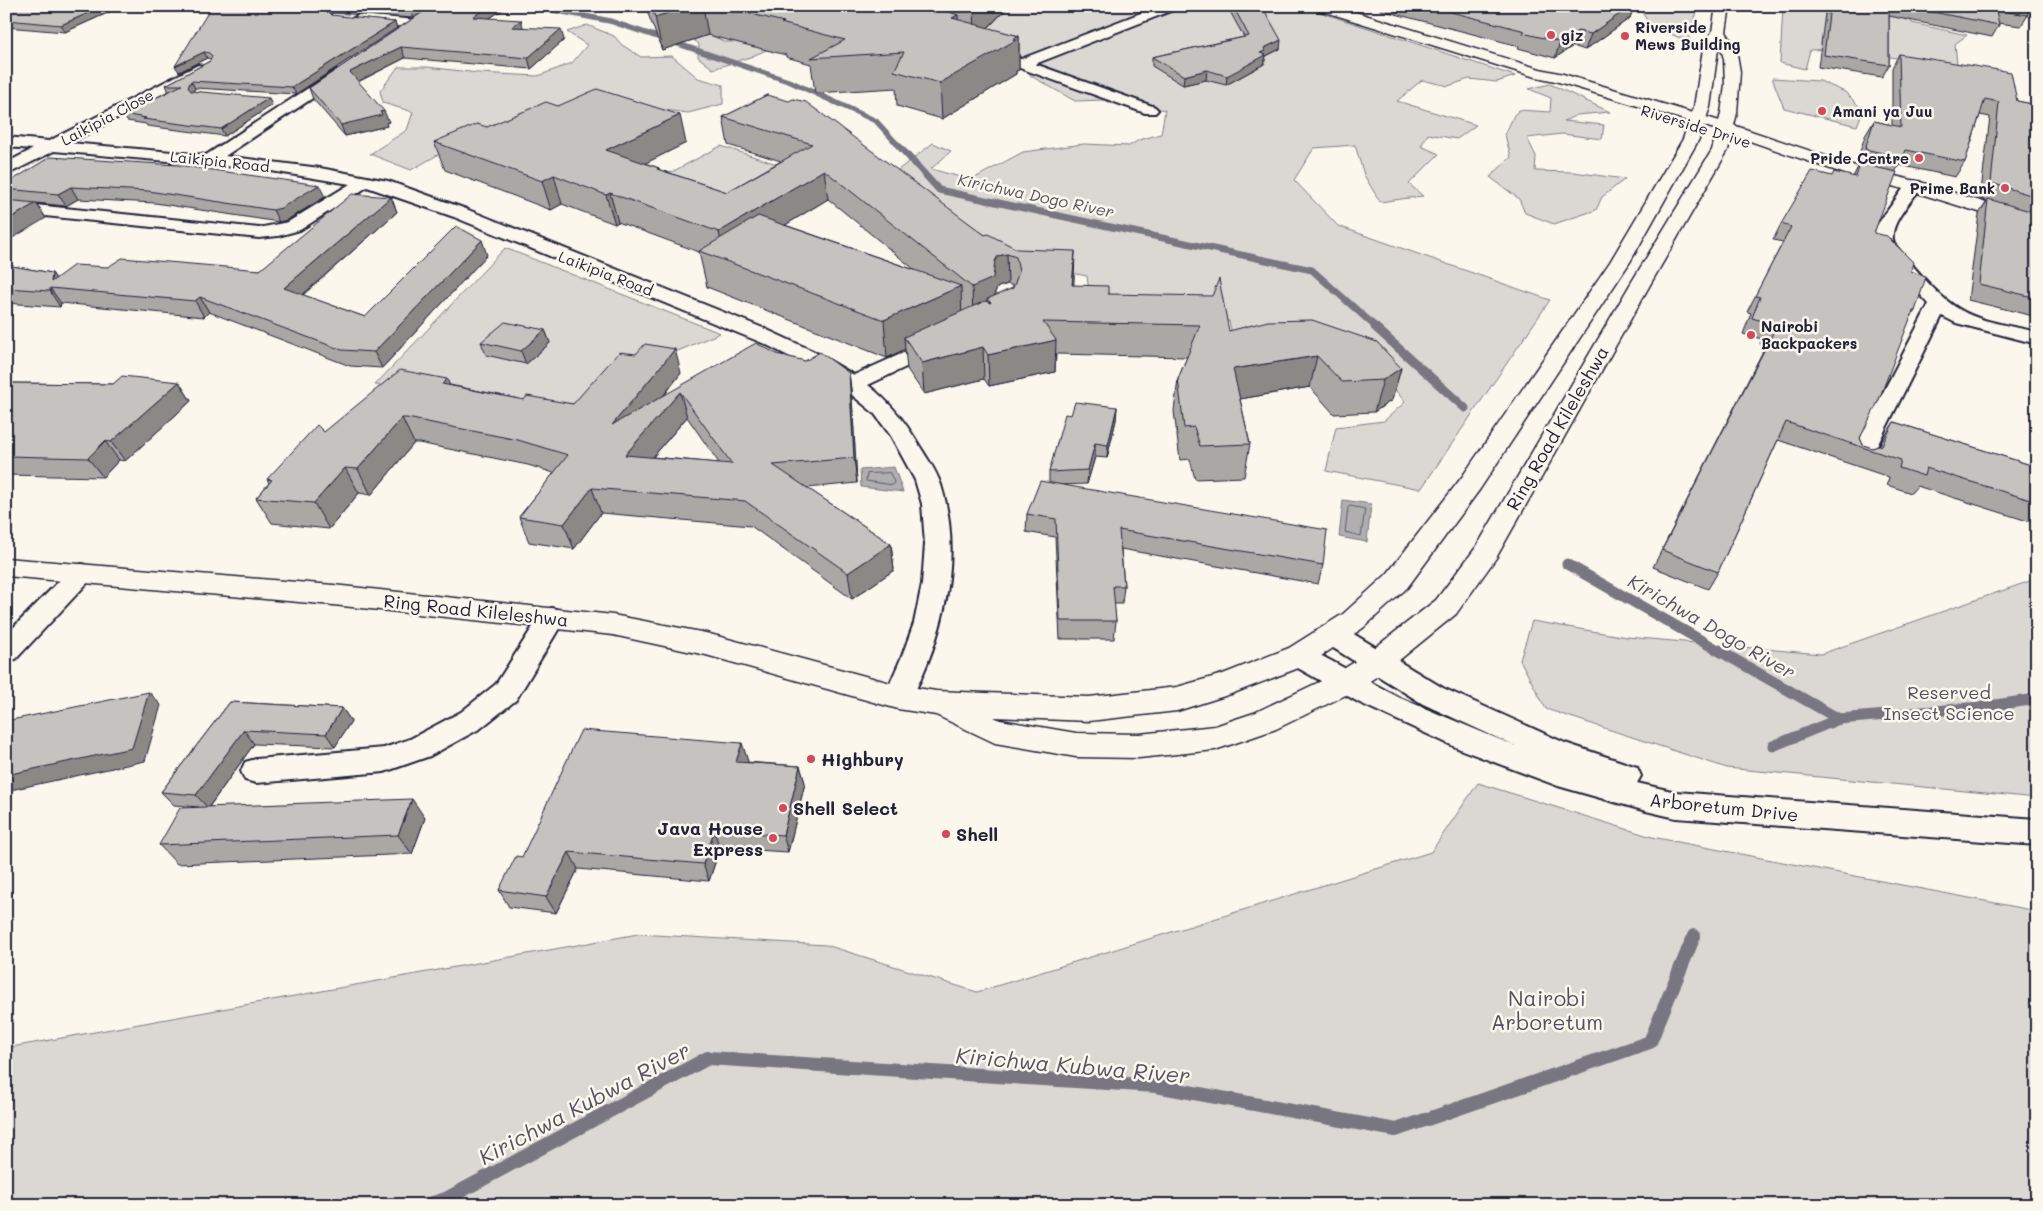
<svg xmlns="http://www.w3.org/2000/svg" width="2043" height="1211" viewBox="0 0 2043 1211" font-family="Mali,sans-serif">
<style>
.green{fill:#dbd8d3;stroke:#7e7d87}
.water{fill:#b1aeb0;stroke:#787681}
.lines{fill:none;stroke-linecap:round;stroke-linejoin:round}
.shore{stroke:#5b5a6a;stroke-width:1}
.stream-far4{stroke:#787681;stroke-width:5.5}
.stream-far3{stroke:#787681;stroke-width:7}
.stream-far2{stroke:#787681;stroke-width:9}
.stream-far1{stroke:#787681;stroke-width:11}
.stream{stroke:#787681;stroke-width:14}
.minor-casing{stroke:#22223b;stroke-width:4}
.tertiary-casing{stroke:#22223b;stroke-width:3}
.secondary-casing{stroke:#22223b;stroke-width:3}
.minor{fill:#fbf7ec;fill-rule:evenodd}
.tertiary{fill:#fbf7ec;fill-rule:evenodd}
.secondary{fill:#fbf7ec;fill-rule:evenodd}
.wall{fill:#aaa7a5;stroke:#22223b;fill-rule:evenodd}
.shaded-wall{fill:#8b8886;stroke:#22223b}
.building{fill:#c6c2c0;stroke:#22223b;fill-rule:evenodd}
.poi-dot{fill:#d1495b;stroke:#fbf7ec;stroke-width:2}
.labels{text-anchor:middle;dominant-baseline:central;stroke-width:5;stroke-linejoin:round;paint-order:stroke}
.far-poi-label{font-size:15px;font-weight:bold;fill:#22223b;stroke:#fbf7ec;text-anchor:start}
.far-street-label{font-size:15px;fill:#22223b;stroke:#fbf7ec}
.far-water-label{font-size:16px;font-style:italic;fill:#545364;stroke:#fbf7ec}
.street-label{font-size:18px;fill:#22223b;stroke:#fbf7ec}
.park-label{font-size:18px;fill:#505061;stroke:#fbf7ec}
.poi-label{font-size:18px;font-weight:bold;fill:#22223b;stroke:#fbf7ec;text-anchor:start}
.water-label{font-size:19px;font-style:italic;fill:#545364;stroke:#fbf7ec}
.near-park-label{font-size:21px;fill:#505061;stroke:#fbf7ec}
.near-water-label{font-size:22px;font-style:italic;fill:#545364;stroke:#fbf7ec}
</style>
<rect width="100%" height="100%" fill="#fbf7ec"/>
<filter id="ink" filterUnits="userSpaceOnUse"><feTurbulence type="fractalNoise" baseFrequency=".02" numOctaves="2"/><feDisplacementMap in="SourceGraphic" scale="10" xChannelSelector="R" yChannelSelector="G"/><feConvolveMatrix kernelMatrix="1 2 1 2 8 2 1 2 1" color-interpolation-filters="sRGB"/></filter>
<g filter="url(#ink)">
<g class="green">
<polygon points="884,6 1301,6 1515,76 1497,82 1469,79 1448,86 1422,80 1397,101 1476,125 1457,139 1428,134 1421,146 1439,154 1409,184 1423,196 1380,202 1364,175 1355,145 1314,148 1294,180 1338,226 1550,300 1421,489 1326,471 1336,427 1384,421 1405,402 1375,365 1236,352 1229,321 1091,307 1087,276 1012,262 881,183 933,143 951,151 931,169 971,180 1023,152 1084,144 1129,146 1139,140 1161,134 1165,110 1106,100 1075,101 1031,76 1020,56 881,8"/>
<polygon points="1621,6 1699,6 1694,21 1687,33 1691,43 1649,24 1642,12 1612,7"/>
<path d="M1783,6L1866,19L1870,6L1908,17L1912,23L1967,35L1955,44L1958,73C1910,61 1860,47 1810,50L1805,69L1780,63Z"/>
<polygon points="587,25 614,36 622,45 641,57 672,56 698,78 723,85 723,104 688,113 641,107 455,145 411,170 370,154 407,130 413,112 383,103 380,91 398,67 427,67 478,73 538,76 572,63 587,45 567,32"/>
<polygon points="700,30 725,42 790,40 750,57 713,69 698,57 699,44 684,33"/>
<polygon points="1772,78 1820,81 1845,92 1863,110 1857,126 1784,108"/>
<polygon points="1550,84 1610,112 1577,115 1564,121 1604,125 1602,139 1562,134 1527,138 1536,156 1535,171 1573,172 1625,179 1602,197 1596,210 1554,224 1525,213 1519,199 1490,177 1511,157 1505,135 1514,115 1519,110 1550,112 1551,98 1529,89"/>
<polygon points="721,146 808,174 735,216 647,185"/>
<polygon points="505,248 720,333 645,365 569,421 426,388 375,385"/>
<polygon points="2030,581 2037,582 2037,798 1727,768 1546,709 1520,660 1532,621 1627,637 1821,654"/>
<polygon points="1478,783 1652,837 2037,911 2037,1205 6,1205 6,1048 638,934 826,945 977,992 1431,852"/>
</g>
<g class="water">
<polygon points="894,467 903,492 861,487 860,470"/>
<polygon points="1343,500 1371,504 1367,542 1339,537"/>
</g>
<g class="lines">
<g class="shore">
<polygon points="890,473 894,482 893,485 866,481 867,474"/>
<polygon points="1350,506 1365,509 1361,536 1345,532 1348,508"/>
</g>
<polyline class="stream-far4" points="533,6 610,21 791,82 876,121 899,146"/>
<polyline class="stream-far3" points="898,145 939,190 1312,270 1377,328"/>
<polyline class="stream-far2" points="1375,327 1465,408"/>
<g class="stream-far1">
<polyline points="1567,564 1839,719"/>
<polyline points="1773,746 1839,719 1981,707 2037,699"/>
</g>
<polyline class="stream" points="426,1205 446,1199 708,1058 1156,1086 1396,1130 1650,1042 1694,936"/>
<g class="minor-casing">
<g id="minor">
<polygon points="1159,6 1177,6 1176,9 1035,64 1155,107 1158,110 1155,113 1145,113 981,54 979,51 986,47 1021,59"/>
<polygon points="359,15 417,20 424,24 417,28 354,22 352,19"/>
<path d="M198,65L203,66L205,69L203,72L70,143L206,155L336,70H346L348,73L346,76L225,156L320,168L388,181L466,209L763,328L813,351L854,375L930,341L937,339L944,341L947,345L944,349L868,385C890,402 905,421 919,445C927,458 936,470 941,485C964,557 943,640 908,705L898,708L888,705L884,697L902,656L914,623L922,584L925,544L922,504L915,480L891,436L874,413L831,378L765,344L454,217L367,187L300,230L278,236L259,238L6,212V202L259,228L288,222L350,184L259,169L54,151L6,175V163L33,149L6,147V137L49,141Z"/>
<path d="M1914,181L1920,182L1922,186C1911,202 1887,225 1894,244C1913,265 1935,295 1959,309C1979,322 2013,326 2037,332V344L1956,323L1942,316L1872,456L1869,461L1861,463L1853,461L1850,456L1929,304L1879,250L1873,237L1875,228L1908,182Z"/>
<polygon points="82,564 91,567 95,573 91,579 16,659 6,662 6,635 73,567"/>
<polygon points="552,608 561,611 565,618 561,625 516,700 481,728 430,756 384,772 256,783 245,780 241,771 245,762 256,759 384,748 410,739 461,712 496,684 543,611"/>
<polygon points="1332,624 1342,627 1443,688 1565,743 1637,767 1641,776 1637,783 1676,792 2037,819 2037,845 1676,818 1646,811 1558,786 1462,750 1360,703 1289,663 1285,656 1289,649 1299,646 1309,649 1398,697 1515,746 1423,704 1322,641 1319,634 1322,627"/>
</g>
</g>
<g class="tertiary-casing">
<polygon id="tertiary" points="1314,6 1336,6 1540,69 1563,74 1733,125 1861,168 1920,182 2037,219 2037,230 1908,190 1851,176 1721,131 1555,81 1532,76 1316,9"/>
</g>
<g class="secondary-casing">
<path id="secondary" d="M1716,6H1730L1726,32L1736,48L1740,72L1737,113L1728,150L1651,283L1496,558L1456,614L1387,670L1354,691L1276,729L1215,750L1139,758L1076,757L995,743L936,715L898,709L706,655L613,635L333,605L6,576V558L333,585L613,615L706,633L898,685L936,691L1089,697L1177,687L1223,674L1289,648L1343,614L1387,574L1462,477L1610,262L1683,139L1694,107L1704,43L1712,32ZM1719,42L1724,59L1725,85L1721,113L1712,150L1631,283L1477,546L1436,600L1367,654L1334,675L1254,713L1215,726L1139,734L1076,733L1000,720L994,717L1089,721L1177,711L1231,694L1309,664L1363,628L1407,588L1480,489L1630,262L1699,139L1710,107Z"/>
</g>
<use href="#minor" class="minor"/>
<use href="#tertiary" class="tertiary"/>
<use href="#secondary" class="secondary"/>
</g>
<g class="wall">
<polygon points="6,6 123,6 65,32 6,27"/>
<polygon points="212,6 430,6 414,18 332,13 331,16 395,22 397,28 296,94 195,88 193,91 272,105 225,136 147,126 146,124 127,121 123,114 169,92 166,85 210,61 211,59 207,58 179,72"/>
<polygon points="432,6 505,8 490,18 564,40 531,69 405,58 358,82 389,122 386,123 387,126 345,136 313,99 309,88"/>
<polygon points="645,6 1006,6 1006,9 988,28 1019,36 1019,70 1016,71 1016,74 942,119 897,106 896,88 815,93 811,64 786,57 786,55 708,35 662,50"/>
<polygon points="1227,6 1262,6 1280,49 1266,56 1264,64 1226,85 1206,80 1183,85 1152,66 1152,57 1244,37"/>
<polygon points="1381,6 1634,6 1630,18 1585,50 1573,46 1555,58 1518,48 1519,46 1380,10"/>
<polygon points="1826,6 2026,6 2028,15 2021,26 1998,23 1999,25 1992,37 1889,16 1889,65 1882,77 1818,67"/>
<polygon points="1899,54 2017,101 2037,105 2037,207 2033,212 2037,213 2037,317 1968,300 1979,214 1987,201 1980,199 1990,117 1980,115 1965,162 1955,177 1899,165 1895,172 1874,233 1911,271 1915,311 1908,322 1860,438 1863,445 1872,448 1879,446 1883,439 1894,422 2037,467 2037,524 1917,486 1911,493 1887,485 1889,477 1778,440 1718,572 1708,589 1653,567 1766,345 1760,344 1762,339 1743,334 1751,313 1747,312 1783,242 1773,240 1781,224 1832,176 1853,177 1859,165 1856,164 1865,136 1874,121 1892,125 1892,68"/>
<path d="M767,95L985,235L1073,285L1108,294L1229,331L1401,368L1392,400L1374,412L1334,414L1310,387L1240,399L1250,444L1244,477L1195,479L1190,459L1180,460L1174,411L1178,379L1187,357L1056,354L1055,372L989,386L984,379L924,394L907,369L905,349L887,358L707,287L699,252L618,222L615,224L562,204L551,210L445,170L434,142L487,127L686,143L645,163L659,168L660,170L727,192L781,161L728,145L723,117ZM828,199L915,270L785,225ZM1008,284L1013,286V288L995,296V292L998,287Z"/>
<polygon points="6,184 325,197 287,220 279,222 155,203 78,199 66,206 36,203 46,218 7,200 6,199"/>
<polygon points="391,197 397,212 303,295 365,317 487,255 382,368 350,366 209,312 204,317 61,303 60,307 6,303 6,265 52,273 56,279 108,267 260,270"/>
<polygon points="545,330 550,343 526,364 486,355 481,342"/>
<path d="M777,354L849,373L852,398L857,483L807,488L891,544L894,570L852,599L751,526L601,513L574,549L529,542L519,517L554,473L528,465L419,443H414L371,495L359,493L329,529L272,523L256,498L269,483L267,479L324,432L450,385L524,400L573,404L681,373L664,396ZM687,417L719,463L653,457Z"/>
<polygon points="179,382 191,401 125,461 119,460 103,477 6,475 6,383 113,384"/>
<polygon points="1117,407 1116,420 1107,458 1095,457 1087,484 1060,485 1323,565 1318,584 1121,549 1124,586 1122,604 1114,604 1116,621 1114,639 1060,639 1055,537 1026,532 1027,514 1049,483 1049,472 1071,415"/>
<polygon points="230,702 342,708 351,721 335,747 254,744 209,807 425,818 412,854 177,864 159,845 199,807 174,805 161,792"/>
<polygon points="748,761 747,762 800,766 805,783 788,852 720,848 709,881 578,869 556,913 509,907 499,890 522,857"/>
</g>
<g class="shaded-wall">
<polygon points="104,6 123,6 65,32 61,25"/>
<polygon points="420,6 430,7 414,18 411,12"/>
<polygon points="489,6 505,6 505,8 476,27 473,17"/>
<polygon points="689,6 703,6 708,35 662,50 655,17"/>
<polygon points="975,6 1006,6 1006,9 975,41 974,7"/>
<polygon points="1631,6 1634,6 1630,18 1585,50 1591,34"/>
<polygon points="330,7 332,13 330,18 328,12"/>
<polygon points="958,15 959,48 952,18"/>
<polygon points="521,20 524,30 512,27"/>
<polygon points="395,22 397,28 296,94 292,87"/>
<polygon points="561,29 564,40 531,69 528,58"/>
<polygon points="1578,31 1573,46 1555,58 1560,42"/>
<polygon points="1019,36 1019,70 1016,71 1016,74 942,119 940,83"/>
<polygon points="1281,40 1280,49 1266,56 1264,64 1226,85 1227,76 1260,53 1264,48"/>
<polygon points="401,47 405,58 355,83 350,72"/>
<polygon points="204,52 207,58 179,72 175,66"/>
<polygon points="1207,70 1206,80 1183,85 1184,76"/>
<polygon points="191,81 195,88 191,94 188,87"/>
<polygon points="269,98 272,105 225,136 221,129"/>
<polygon points="384,111 389,122 386,123 387,126 345,136 341,125"/>
<polygon points="680,115 686,143 614,179 606,150"/>
<polygon points="824,170 828,199 726,261 725,261 719,232"/>
<polygon points="554,175 562,204 551,210 542,181"/>
<polygon points="319,185 325,197 287,220 279,222 273,210"/>
<polygon points="71,187 78,199 66,206 58,194"/>
<polygon points="610,193 618,222 615,224 606,195"/>
<polygon points="391,197 397,212 292,304 284,288"/>
<polygon points="36,203 46,218 6,242 6,221"/>
<polygon points="482,240 487,255 382,368 374,352"/>
<polygon points="1075,251 1074,282 1071,316 1072,285"/>
<polygon points="1007,254 1008,284 998,287 995,292 993,309 991,303 987,299 987,311 973,318 972,287 998,256"/>
<polygon points="52,273 63,289 51,282"/>
<polygon points="961,286 962,323 904,337 905,349 887,358 884,320"/>
<polygon points="50,288 61,303 60,307 50,291"/>
<polygon points="200,297 209,312 204,317 195,301"/>
<polygon points="545,330 550,343 526,364 521,351"/>
<polygon points="1056,340 1055,372 989,386 988,355"/>
<polygon points="983,347 984,379 924,394 922,363"/>
<polygon points="675,349 681,373 620,451 612,425"/>
<polygon points="1317,356 1310,387 1228,401 1233,369"/>
<polygon points="1401,368 1392,400 1374,412 1383,380"/>
<polygon points="849,373 852,398 857,483 854,458"/>
<polygon points="447,379 458,404 442,384"/>
<polygon points="179,382 191,401 125,461 111,442"/>
<polygon points="680,392 687,417 633,480 625,455"/>
<polygon points="1117,407 1116,420 1107,458 1108,445"/>
<polygon points="402,418 414,443 371,495 358,469"/>
<polygon points="105,441 119,460 103,477 88,458"/>
<polygon points="1095,443 1095,457 1087,484 1088,470"/>
<polygon points="345,468 359,493 329,529 314,503"/>
<polygon points="592,488 601,513 574,549 564,524"/>
<polygon points="891,544 894,570 852,599 848,573"/>
<polygon points="149,692 161,705 145,761 6,791 6,775"/>
<polygon points="342,708 351,721 335,747 326,734"/>
<polygon points="244,730 254,744 208,808 196,795"/>
<polygon points="742,743 748,761 742,779 736,762"/>
<polygon points="800,766 805,783 788,852 783,835"/>
<polygon points="412,799 425,818 412,854 398,835"/>
<polygon points="714,831 720,848 709,881 703,864"/>
<polygon points="569,852 578,869 556,913 546,897"/>
</g>
<g class="building">
<polygon points="6,6 104,6 61,25 6,20"/>
<polygon points="212,6 420,6 411,12 330,7 328,12 331,15 395,22 292,87 191,81 188,87 191,91 269,98 221,129 143,119 146,118 123,114 182,85 166,85 210,61 212,56 209,53 204,52 175,66"/>
<polygon points="432,6 489,6 473,17 521,20 512,27 561,29 528,58 401,47 350,72 384,111 380,112 382,115 341,125 309,88"/>
<polygon points="651,6 689,6 655,17"/>
<polygon points="719,6 932,6 958,15 952,18 1019,36 1013,39 1016,40 940,83 894,71 904,52 811,58 845,40 781,23 784,22"/>
<polygon points="1233,6 1262,6 1281,40 1264,48 1265,51 1260,53 1266,55 1227,76 1207,70 1184,76 1152,57 1249,36"/>
<polygon points="1428,6 1631,6 1591,34 1578,31 1560,42 1523,33 1525,31"/>
<polygon points="1830,6 1889,6 1889,65 1824,55"/>
<polygon points="1902,6 2026,6 2028,15 1996,10 1999,25"/>
<polygon points="1899,54 2011,72 2017,101 2037,105 2037,197 1991,183 1999,102 1985,99 1965,162 1906,150 1903,158 1865,149 1874,121 1901,127"/>
<polygon points="597,89 680,115 606,150 659,168 657,169 727,192 812,144 723,117 767,95 789,101 793,99 806,102 985,235 988,234 1017,249 1075,251 1072,285 1108,286 1108,294 1212,296 1219,279 1229,331 1268,321 1312,320 1377,342 1401,368 1383,380 1342,382 1317,356 1233,369 1250,444 1200,446 1194,427 1184,428 1178,379 1200,325 1043,322 1056,340 988,355 983,347 922,363 904,337 985,301 991,303 987,299 1013,288 1019,272 1016,257 1007,254 998,256 995,261 993,278 972,287 824,170 719,232 610,193 606,195 554,175 542,181 434,142 477,124 487,127 546,102 558,106"/>
<polygon points="50,157 177,165 319,185 281,208 273,210 148,191 71,187 58,194 6,189 6,184"/>
<polygon points="1860,164 1897,172 1874,233 1887,236 1913,262 1911,271 1926,277 1915,311 1913,311 1878,402 1860,438 1863,445 1872,448 1882,445 1894,422 2037,467 2037,502 1926,468 1924,476 1899,468 1901,460 1786,422 1718,572 1662,550 1775,329 1769,327 1770,323 1752,318 1760,297 1755,296 1791,227 1781,224 1812,171 1832,176 1834,172 1856,177"/>
<polygon points="352,194 391,197 284,288 365,317 456,226 482,240 374,352 342,350 200,297 195,301 50,288 50,291 6,288 6,265 52,273 51,282 74,265 108,267 122,258 260,270"/>
<polygon points="1988,199 2037,213 2037,298 1979,284"/>
<polygon points="6,200 36,203 6,221"/>
<polygon points="758,216 961,286 884,320 699,251"/>
<polygon points="505,322 545,330 521,351 481,342"/>
<path d="M756,343L777,354L805,361L820,352L849,373L854,458L773,465L891,544L848,573L745,501L592,488L564,524L519,517L568,455L518,440L407,418H402L358,469L345,468L314,503L256,498L272,480L267,479L317,425L324,432L400,370L447,379L442,384L524,400L527,396L573,404L619,352L636,354L645,344L675,349L612,425ZM680,392L732,464L625,455Z"/>
<polygon points="122,376 179,382 111,442 105,441 88,458 6,456 6,383 113,384"/>
<polygon points="1075,402 1117,407 1108,445 1095,443 1088,470 1049,472 1065,414 1071,415"/>
<polygon points="1040,481 1327,530 1323,565 1119,530 1124,586 1113,586 1116,621 1060,621 1056,519 1027,514"/>
<polygon points="149,692 132,748 6,775 6,721"/>
<polygon points="230,702 342,708 326,734 244,730 196,795 161,792"/>
<polygon points="581,730 742,743 736,762 800,766 783,835 714,831 703,864 569,852 546,897 499,890 516,856 522,857"/>
<polygon points="412,799 398,835 159,845 180,808"/>
</g>
</g>
<g class="poi-dot">
<circle cx="1551" cy="35" r="5"/>
<circle cx="1625" cy="36" r="5"/>
<circle cx="1822" cy="111" r="5"/>
<circle cx="1919" cy="158" r="5"/>
<circle cx="2005" cy="188" r="5"/>
<circle cx="1751" cy="335" r="5"/>
<circle cx="811" cy="759" r="5"/>
<circle cx="783" cy="808" r="5"/>
<circle cx="946" cy="834" r="5"/>
<circle cx="773" cy="838" r="5"/>
</g>
<g class="labels">
<g class="far-poi-label">
<text x="1635" y="27">Riverside<tspan x="1635" dy="17">Mews Building</tspan></text>
<text x="1561" y="35">giz</text>
<text x="1832" y="111">Amani ya Juu</text>
<text x="1909" y="158" text-anchor="end">Pride Centre</text>
<text x="1995" y="188" text-anchor="end">Prime Bank</text>
<text x="1761" y="326">Nairobi<tspan x="1761" dy="17">Backpackers</tspan></text>
</g>
<g class="far-street-label">
<text transform="translate(107 117) rotate(-28)">Laikipia Close</text>
<text transform="translate(1696 126) rotate(17)">Riverside Drive</text>
<text transform="translate(220 161) rotate(6)">Laikipia Road</text>
<text transform="translate(606 273) rotate(21)">Laikipia Road</text>
</g>
<g class="far-water-label">
<text transform="translate(1036 195) rotate(12)">Kirichwa Dogo River</text>
</g>
<g class="street-label">
<text transform="translate(1557 428) rotate(-60)">Ring Road Kileleshwa</text>
<text transform="translate(476 610) rotate(6)">Ring Road Kileleshwa</text>
<text transform="translate(1724 807) rotate(6)">Arboretum Drive</text>
</g>
<g class="park-label">
<text x="1949" y="692">Reserved<tspan x="1949" dy="21">Insect Science</tspan></text>
</g>
<g class="poi-label">
<text x="821" y="759">Highbury</text>
<text x="793" y="808">Shell Select</text>
<text x="763" y="828" text-anchor="end">Java House<tspan x="763" dy="21">Express</tspan></text>
<text x="956" y="834">Shell</text>
</g>
<g class="water-label">
<text transform="translate(1712 626) rotate(30)">Kirichwa Dogo River</text>
</g>
<g class="near-park-label">
<text x="1547" y="997">Nairobi<tspan x="1547" dy="24">Arboretum</tspan></text>
</g>
<g class="near-water-label">
<text transform="translate(1073 1065) rotate(5)">Kirichwa Kubwa River</text>
<text transform="translate(584 1103) rotate(-28)">Kirichwa Kubwa River</text>
</g>
</g>
<rect width="2043" height="1211" fill="none" stroke="#fbf7ec" stroke-width="25"/>
<rect x="12" y="12" width="2018" height="1186" fill="none" stroke="#22223b" stroke-width="2" filter="url(#ink)"/>
</svg>
